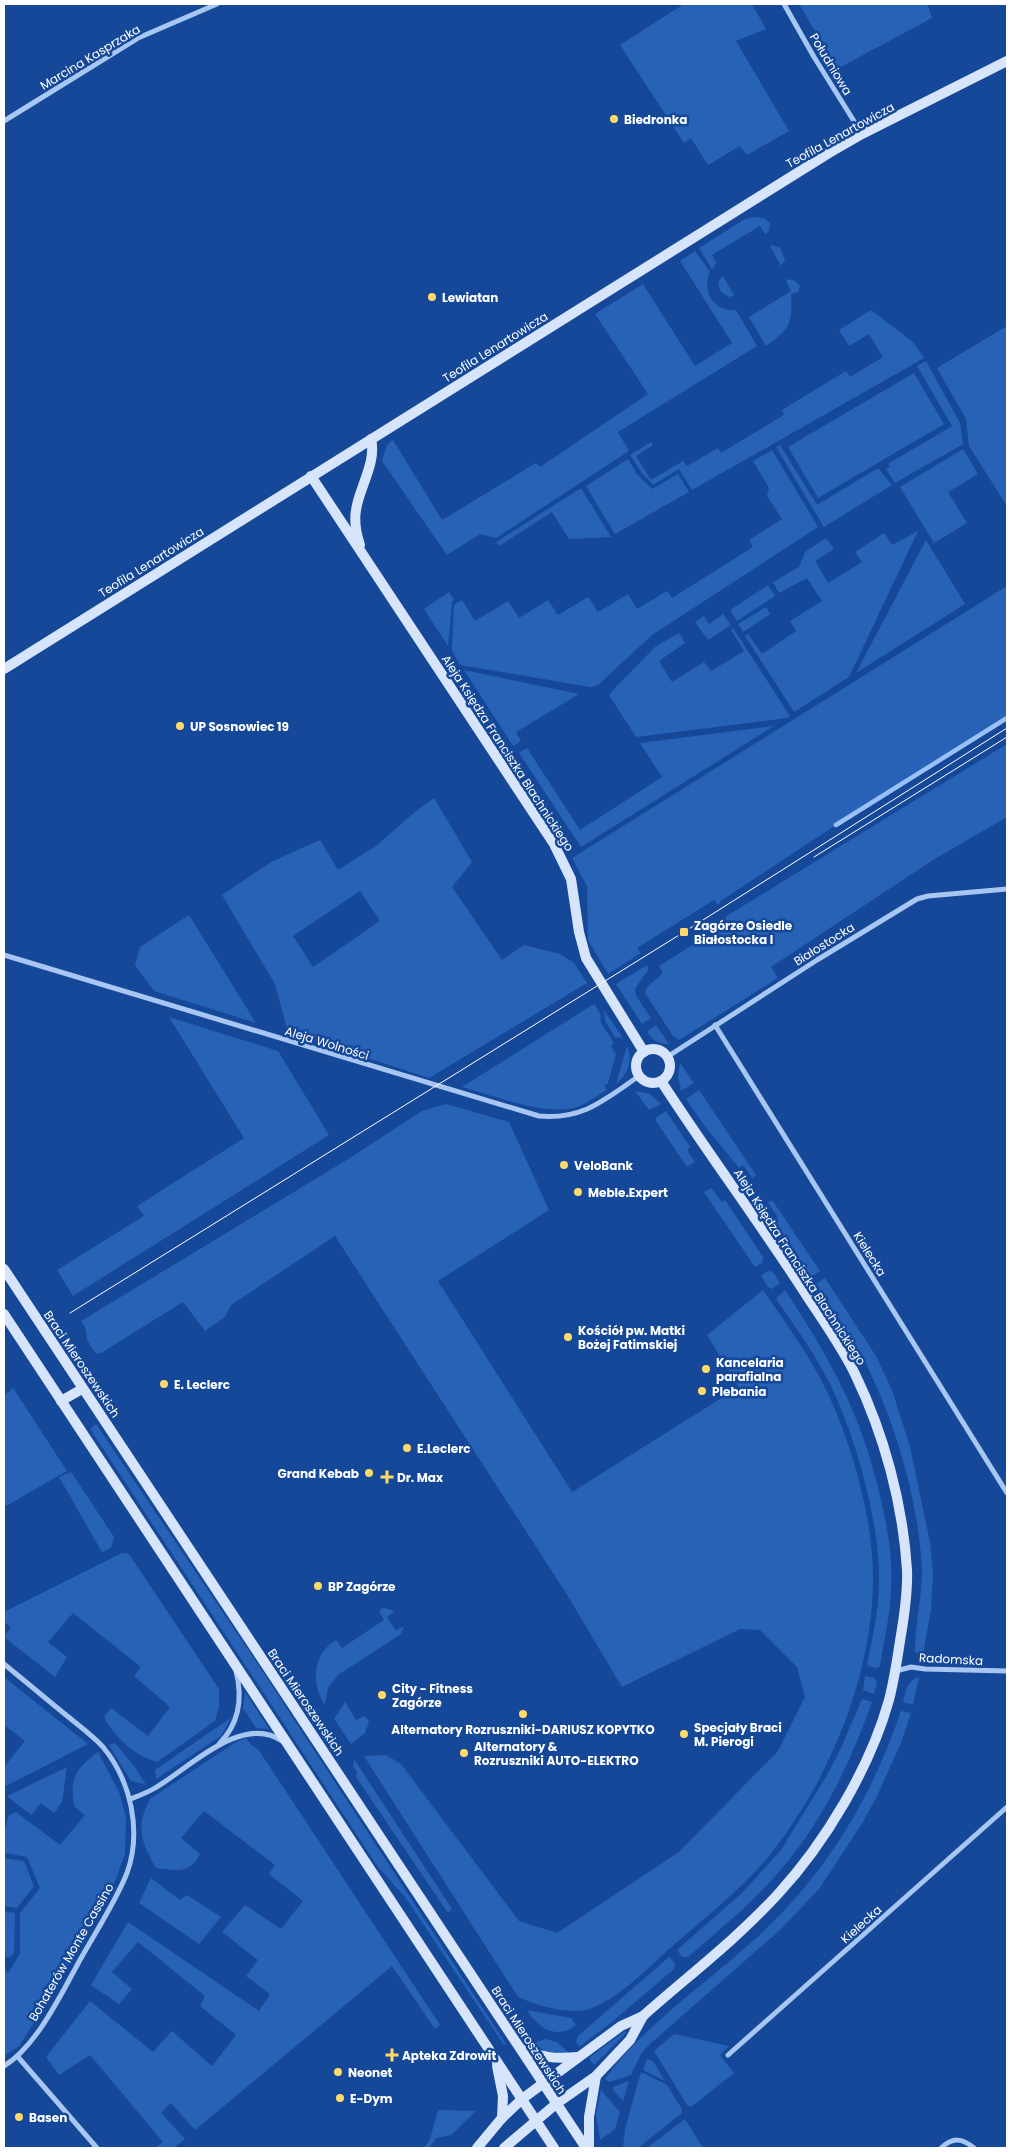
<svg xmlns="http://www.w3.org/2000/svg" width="1011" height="2152" viewBox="0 0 1011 2152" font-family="Poppins,sans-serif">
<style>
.green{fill:#2862b6;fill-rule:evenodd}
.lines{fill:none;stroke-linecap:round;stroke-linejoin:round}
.stream{stroke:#9ac0f5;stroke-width:4.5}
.street{stroke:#a7c6f2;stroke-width:5}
.secondary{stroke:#d6e5fc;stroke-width:10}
.tram{stroke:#fff;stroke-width:1}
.poi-dot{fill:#ffda69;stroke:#154898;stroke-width:2}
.labels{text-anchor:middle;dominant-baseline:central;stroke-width:5;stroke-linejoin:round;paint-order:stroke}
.street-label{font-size:12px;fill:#fff;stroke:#154898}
.poi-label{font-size:12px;font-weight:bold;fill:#fff;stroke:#154898;text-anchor:start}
</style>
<rect width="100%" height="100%" fill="#154898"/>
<g class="green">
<polygon points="684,4 752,4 766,29 736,41 789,131 747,155 740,146 708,165 691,138 684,143 620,45"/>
<polygon points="799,4 927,4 932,18 837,69"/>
<polygon points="755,217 765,219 770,223 769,231 765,234 760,226 712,255 716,263 712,269 699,248 745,219"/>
<polygon points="772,245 780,248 785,260 781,266 770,246"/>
<path d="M695,251L710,272C701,291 714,312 736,310L757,346L618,432L629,451L496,538L480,534L447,555L382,461L387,445L393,440L442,520L536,463L540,467L648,394L595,314L643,284L695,366L732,343L680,261Z"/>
<path d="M723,276L734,295L730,297C720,294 714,284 723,276Z"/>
<path d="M789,279L795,281L800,286L798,292L791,294C793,322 790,330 766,346L749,317L791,291L786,281Z"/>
<polygon points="871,310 913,342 924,358 692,490 679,469 653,485 642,473 630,455 651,442 653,445 636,456 651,480 683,461 687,466 718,448 721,453 784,415 782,410 846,371 850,377 883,357 869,334 849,346 839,330"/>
<polygon points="1007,326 1007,506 969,446 966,419 937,368"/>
<polygon points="926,361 960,423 963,444 895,483 886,469 890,467 888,464 952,426 917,366"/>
<polygon points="914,373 944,424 818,498 788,447"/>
<polygon points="780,445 817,505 878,468 892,485 824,527 776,447"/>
<polygon points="963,449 978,474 948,492 967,523 934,543 900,487"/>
<polygon points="772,450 818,527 652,635 598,685 590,687 460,665 452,651 454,605 462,600 475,621 508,601 519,618 548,600 558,615 588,597 598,612 628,594 637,609 667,591 672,598 753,547 749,540 782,519 767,496 769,488 753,461"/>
<polygon points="628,459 637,474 652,489 678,474 689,492 615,534 586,486"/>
<polygon points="581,488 611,537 569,539 552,512 499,546 496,542"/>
<polygon points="918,531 849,677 794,712 745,636 748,634 762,654 796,631 790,621 822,601 807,578 779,593 773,582 799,567 805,552 826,538 834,549 815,561 828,583 862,562 855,552 884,533 892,545"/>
<polygon points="926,540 965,604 856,673"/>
<polygon points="768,585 775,596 737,621 730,610"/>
<polygon points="1007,586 1007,718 833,827 722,900 718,905 714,900 645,943 637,948 641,953 608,974 588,940 587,886 572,858"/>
<polygon points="449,592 454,600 452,602 448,646 424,609"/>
<polygon points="766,607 770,614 743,632 738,624"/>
<polygon points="723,614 731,625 708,640 695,622 704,616 709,624"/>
<polygon points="733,628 790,716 787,718 636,737 609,695 613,690 655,647 679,633 685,643 659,661 672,682 704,662 711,671 744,651 731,630"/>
<polygon points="464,670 579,694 516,732 521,741 513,746"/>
<polygon points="774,726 581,847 519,753 527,748 580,830 662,777 640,743"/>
<polygon points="1007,744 1007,817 933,860 771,967 778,978 679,1040 673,1036 645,993 647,987 663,973 659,966 728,923 725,917"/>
<path d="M434,798L472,862L452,887L502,960L524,945L560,954L574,963L587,983L429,1078L288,1032L275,984L222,895L271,862L320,840L338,870L376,846L416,811ZM360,891L380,921L313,967L293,936Z"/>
<polygon points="189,915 256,1023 154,991 135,965 140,947"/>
<polygon points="647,965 648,970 635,989 636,996 651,1018 642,1024 616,984"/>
<path d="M594,1004L600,1013L601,1023L614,1043L611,1046L616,1054L608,1083L604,1086L607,1090C598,1095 589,1102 580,1106C550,1118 492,1095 462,1087Z"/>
<polygon points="601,1006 623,1038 615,1037 605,1021 604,1011"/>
<polygon points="169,1017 278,1051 329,1135 73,1296 57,1270 144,1216 137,1206 244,1138"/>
<path d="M656,1025L669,1044C658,1044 652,1040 647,1031Z"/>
<path d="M627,1046C633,1061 628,1074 616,1084Z"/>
<polygon points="680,1063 694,1083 681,1091 678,1076"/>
<polygon points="699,1090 756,1175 752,1178 743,1165 739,1168 704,1125 686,1099"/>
<polygon points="635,1091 650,1094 661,1104 649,1110"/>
<path d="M446,1104L509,1122L549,1210L438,1281L572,1492L739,1387L707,1335L763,1290C782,1318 803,1346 819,1376C849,1432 874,1517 873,1581C872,1678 829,1780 770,1855C743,1888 707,1916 675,1944C651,1964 609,2011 577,2011C556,2011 537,2005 518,1997L364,1756L386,1755L401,1764L519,1921L557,1933L679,1852L778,1751L805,1697L797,1667L760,1630L740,1629L622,1687L566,1593L335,1236L231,1305L225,1317L205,1331L183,1302L101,1353L96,1354L87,1340L85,1327L81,1321L345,1161L422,1111Z"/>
<polygon points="666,1111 690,1147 687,1150 695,1162 687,1167 656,1121 656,1118"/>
<polygon points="711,1188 722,1202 725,1200 763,1257 762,1263 755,1267 704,1192"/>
<polygon points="772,1200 820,1271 811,1277 774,1220 778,1217 768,1203"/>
<polygon points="768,1271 773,1272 780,1283 772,1289 768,1287 761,1276"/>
<path d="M825,1278L876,1356L892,1390L910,1447L930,1542L933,1573L931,1609L922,1660L915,1651C915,1624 922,1598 922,1571C919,1500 894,1417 861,1354C848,1330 830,1307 816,1284Z"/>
<path d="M785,1290C832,1362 862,1415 881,1500C888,1529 893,1560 891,1590C890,1616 884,1641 880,1666L876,1668L867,1666C872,1639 879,1611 879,1583C880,1520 853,1423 822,1369C808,1344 792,1322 776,1299Z"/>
<polygon points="13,1388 67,1471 4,1507 4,1396"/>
<polygon points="96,1424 259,1666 506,2044 504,2045 405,1897 378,1867 96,1438 90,1429"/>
<polygon points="71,1472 114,1537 111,1548 102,1552 59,1477"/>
<path d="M122,1553L129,1554L219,1689V1707L215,1721L157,1762C134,1755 115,1738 104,1717L111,1708L148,1736L170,1707L134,1676L141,1667L73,1613L48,1642L67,1657L55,1677L4,1637L11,1628L4,1621V1612Z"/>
<path d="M383,1608L395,1611L387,1617L396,1631L404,1626L401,1634L338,1675L328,1688L325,1705C311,1684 312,1654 336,1640L342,1648L384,1620L379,1611Z"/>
<polygon points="865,1676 874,1678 877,1682 874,1694 863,1690"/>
<polygon points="4,1677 88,1744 4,1787 4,1767 25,1741 4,1725"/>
<path d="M919,1677L913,1705L903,1702C906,1691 907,1680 919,1677Z"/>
<polygon points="245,1692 269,1729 256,1728 243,1708"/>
<path d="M862,1699L872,1702C850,1764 821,1825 777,1874C750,1905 718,1931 688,1957H682L677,1950L743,1892L781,1850L826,1777L841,1748Z"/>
<polygon points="345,1702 356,1720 364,1716 369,1721 365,1733 351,1744 334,1719"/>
<path d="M901,1711L911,1713L901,1743L877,1796L863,1822L819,1889L780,1930L651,2043L642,2052L631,2075L609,2082L605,2079C643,2026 707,1983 755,1939C825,1876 871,1799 901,1711Z"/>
<polygon points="232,1717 221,1736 156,1779 155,1770"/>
<path d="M246,1738L251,1745L258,1749L440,2025L435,2029L392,1966L195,2130L171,2103L161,2113L185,2139L173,2148H155L163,2142L90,2055L59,2075L46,2057L90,2001L153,2052L172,2031L212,2066L236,2035L200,2006L205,1996L138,1942L112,1972L132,1989L119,2004L91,1985L128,1922L259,2011L270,1994L246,1976L258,1960L222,1932L245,1905L281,1929L303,1901L269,1874L275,1865L204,1811L181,1838L200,1854C190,1875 175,1870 156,1868C141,1841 135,1828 150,1799L236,1742Z"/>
<polygon points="115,1743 135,1767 146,1785 131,1781 109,1745"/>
<path d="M98,1752L119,1792L126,1817L125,1854L114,1884L54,1991L19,2046L4,2056V1970L8,1973L20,1954V1913L40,1888L27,1857L4,1853V1832L9,1815L16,1812L60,1845L85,1815L74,1806C70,1776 75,1770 98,1752Z"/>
<polygon points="354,1759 452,1909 448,1913 356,1777 357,1772 353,1766"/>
<polygon points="67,1767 62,1802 54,1813 41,1803 31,1815 7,1796"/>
<polygon points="4,1858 24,1861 34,1886 17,1908 4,1906"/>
<polygon points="151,1878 180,1900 187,1895 221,1917 199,1944 139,1903"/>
<polygon points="4,1911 15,1913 14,1954 8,1958 4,1955"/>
<polygon points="669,1957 675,1963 674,1969 613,2021 579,2047 576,2042 578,2036"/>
<path d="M527,2010L571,2018L576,2025C556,2040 539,2029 527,2010Z"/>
<polygon points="625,2031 626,2033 594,2065 589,2058"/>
<polygon points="674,2034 729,2046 720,2055 734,2073 691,2107 687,2105 654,2051"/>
<polygon points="545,2039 557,2042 569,2053 546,2052 534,2043"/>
<polygon points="647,2059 653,2061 665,2081 643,2070"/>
<polygon points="641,2072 667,2085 682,2109 682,2113 638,2148 623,2148 625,2129"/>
<polygon points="629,2081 623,2101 613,2090 613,2087"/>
<polygon points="601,2090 620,2112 615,2129 600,2140 596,2115"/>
<polygon points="438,2110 476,2111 451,2135 436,2138 429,2148 424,2148 430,2139"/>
<polygon points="685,2119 703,2148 647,2148"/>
</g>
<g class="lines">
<polyline class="stream" points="836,825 1007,718"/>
<g class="street">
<polyline points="784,4 814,57 862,134"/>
<polyline points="4,121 138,38 217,4"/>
<path d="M4,955L539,1116C583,1120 604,1100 639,1076"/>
<polyline points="715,1025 1007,1493"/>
<polyline points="667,1057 817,960 917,899 928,896 1007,889"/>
<path d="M4,1664C25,1681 45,1698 66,1715C78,1725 92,1735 103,1747C131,1781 142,1831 127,1873C115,1903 96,1931 80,1960C61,1994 37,2046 4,2066"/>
<polyline points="896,1671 911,1667 925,1669 1007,1671"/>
<path d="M219,1744C239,1724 243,1699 236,1671"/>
<path d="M130,1799C138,1796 147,1793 155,1788C188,1769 242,1713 282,1741"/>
<polyline points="728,2055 1007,1807"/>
<polyline points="18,2057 97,2148"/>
<path d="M941,2148C953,2137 962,2138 974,2148"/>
</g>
<g class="secondary">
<polyline points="311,476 554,844 571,879 579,932 586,958 644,1052"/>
<path d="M360,545C356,533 354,522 356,510C359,488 377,462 371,439"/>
<polyline points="4,669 829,153 862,134 1007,61"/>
<circle cx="653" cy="1066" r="17"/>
<polyline points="4,1269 586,2148"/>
<polyline points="4,1314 554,2148"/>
<polyline points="61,1401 82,1389"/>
<path d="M520,2047C540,2058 555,2059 578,2057"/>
<polyline points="497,2066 503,2096 502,2118"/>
<path d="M477,2148L502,2118L522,2099L621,2026L643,2016C688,1976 737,1939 778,1894C825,1843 870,1768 889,1700C894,1681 897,1661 900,1641C904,1618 908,1593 907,1570C903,1504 884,1434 855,1374C841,1345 821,1318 803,1290C757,1219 707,1152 661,1081"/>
<polyline points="504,2148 556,2104 596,2076 630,2040 643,2016"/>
<polyline points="589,2148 589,2117 596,2076"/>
</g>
<g class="tram">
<polyline points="814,857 1007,737"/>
<polyline points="70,1313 684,932 1007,728"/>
</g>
</g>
<g class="poi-dot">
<circle cx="614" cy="119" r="5"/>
<circle cx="432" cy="297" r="5"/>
<circle cx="180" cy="726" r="5"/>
<rect x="679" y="927" width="10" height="10" rx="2.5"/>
<circle cx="564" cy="1165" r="5"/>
<circle cx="578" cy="1192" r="5"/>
<circle cx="568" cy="1337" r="5"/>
<circle cx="706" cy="1369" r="5"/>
<circle cx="164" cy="1384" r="5"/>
<circle cx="702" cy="1391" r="5"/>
<circle cx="407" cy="1448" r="5"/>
<circle cx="369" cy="1473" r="5"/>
<path d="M384.5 1469.5h5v5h5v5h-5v5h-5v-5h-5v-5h5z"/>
<circle cx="318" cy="1586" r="5"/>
<circle cx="382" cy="1695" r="5"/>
<circle cx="523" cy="1714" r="5"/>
<circle cx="684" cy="1734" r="5"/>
<circle cx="464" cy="1753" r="5"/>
<path d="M389.5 2047.5h5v5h5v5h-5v5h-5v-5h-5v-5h5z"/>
<circle cx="338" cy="2072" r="5"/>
<circle cx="340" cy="2098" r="5"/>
<circle cx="19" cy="2117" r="5"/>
</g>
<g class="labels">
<g class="street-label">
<text transform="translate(90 57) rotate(-31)">Marcina Kasprzaka</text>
<text transform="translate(831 64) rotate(59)">Południowa</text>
<text transform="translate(840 135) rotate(-29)">Teofila Lenartowicza</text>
<text transform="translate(495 347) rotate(-32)">Teofila Lenartowicza</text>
<text transform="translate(151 562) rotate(-32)">Teofila Lenartowicza</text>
<text transform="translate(508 753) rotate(57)">Aleja Księdza Franciszka Blachnickiego</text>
<text transform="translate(824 944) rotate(-32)">Białostocka</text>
<text transform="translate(327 1043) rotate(17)">Aleja Wolności</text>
<text transform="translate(870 1254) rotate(58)">Kielecka</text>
<text transform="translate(800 1267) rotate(57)">Aleja Księdza Franciszka Blachnickiego</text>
<text transform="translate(82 1364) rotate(56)">Braci Mieroszewskich</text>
<text transform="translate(951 1659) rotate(3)">Radomska</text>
<text transform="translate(306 1702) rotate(56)">Braci Mieroszewskich</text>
<text transform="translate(861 1924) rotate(-42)">Kielecka</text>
<text transform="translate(71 1952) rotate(-60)">Bohaterów Monte Cassino</text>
<text transform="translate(529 2040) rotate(57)">Braci Mieroszewskich</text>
</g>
<g class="poi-label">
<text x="624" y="119">Biedronka</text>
<text x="442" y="297">Lewiatan</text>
<text x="190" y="726">UP Sosnowiec 19</text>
<text x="694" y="925">Zagórze Osiedle<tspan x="694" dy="14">Białostocka I</tspan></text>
<text x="574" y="1165">VeloBank</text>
<text x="588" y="1192">Meble.Expert</text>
<text x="578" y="1330">Kościół pw. Matki<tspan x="578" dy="14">Bożej Fatimskiej</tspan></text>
<text x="716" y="1362">Kancelaria<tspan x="716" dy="14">parafialna</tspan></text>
<text x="174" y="1384">E. Leclerc</text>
<text x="712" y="1391">Plebania</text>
<text x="417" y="1448">E.Leclerc</text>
<text x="359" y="1473" text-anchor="end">Grand Kebab</text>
<text x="397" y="1477">Dr. Max</text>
<text x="328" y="1586">BP Zagórze</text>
<text x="392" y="1688">City - Fitness<tspan x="392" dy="14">Zagórze</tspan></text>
<text x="694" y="1727">Specjały Braci<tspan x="694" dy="14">M. Pierogi</tspan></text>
<text x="523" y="1729" text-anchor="middle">Alternatory Rozruszniki-DARIUSZ KOPYTKO</text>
<text x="474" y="1746">Alternatory &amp;<tspan x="474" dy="14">Rozruszniki AUTO-ELEKTRO</tspan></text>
<text x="402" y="2055">Apteka Zdrowit</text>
<text x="348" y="2072">Neonet</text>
<text x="350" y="2098">E-Dym</text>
<text x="29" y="2117">Basen</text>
</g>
</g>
<rect width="1011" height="2152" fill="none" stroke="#ffffff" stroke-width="10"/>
</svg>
